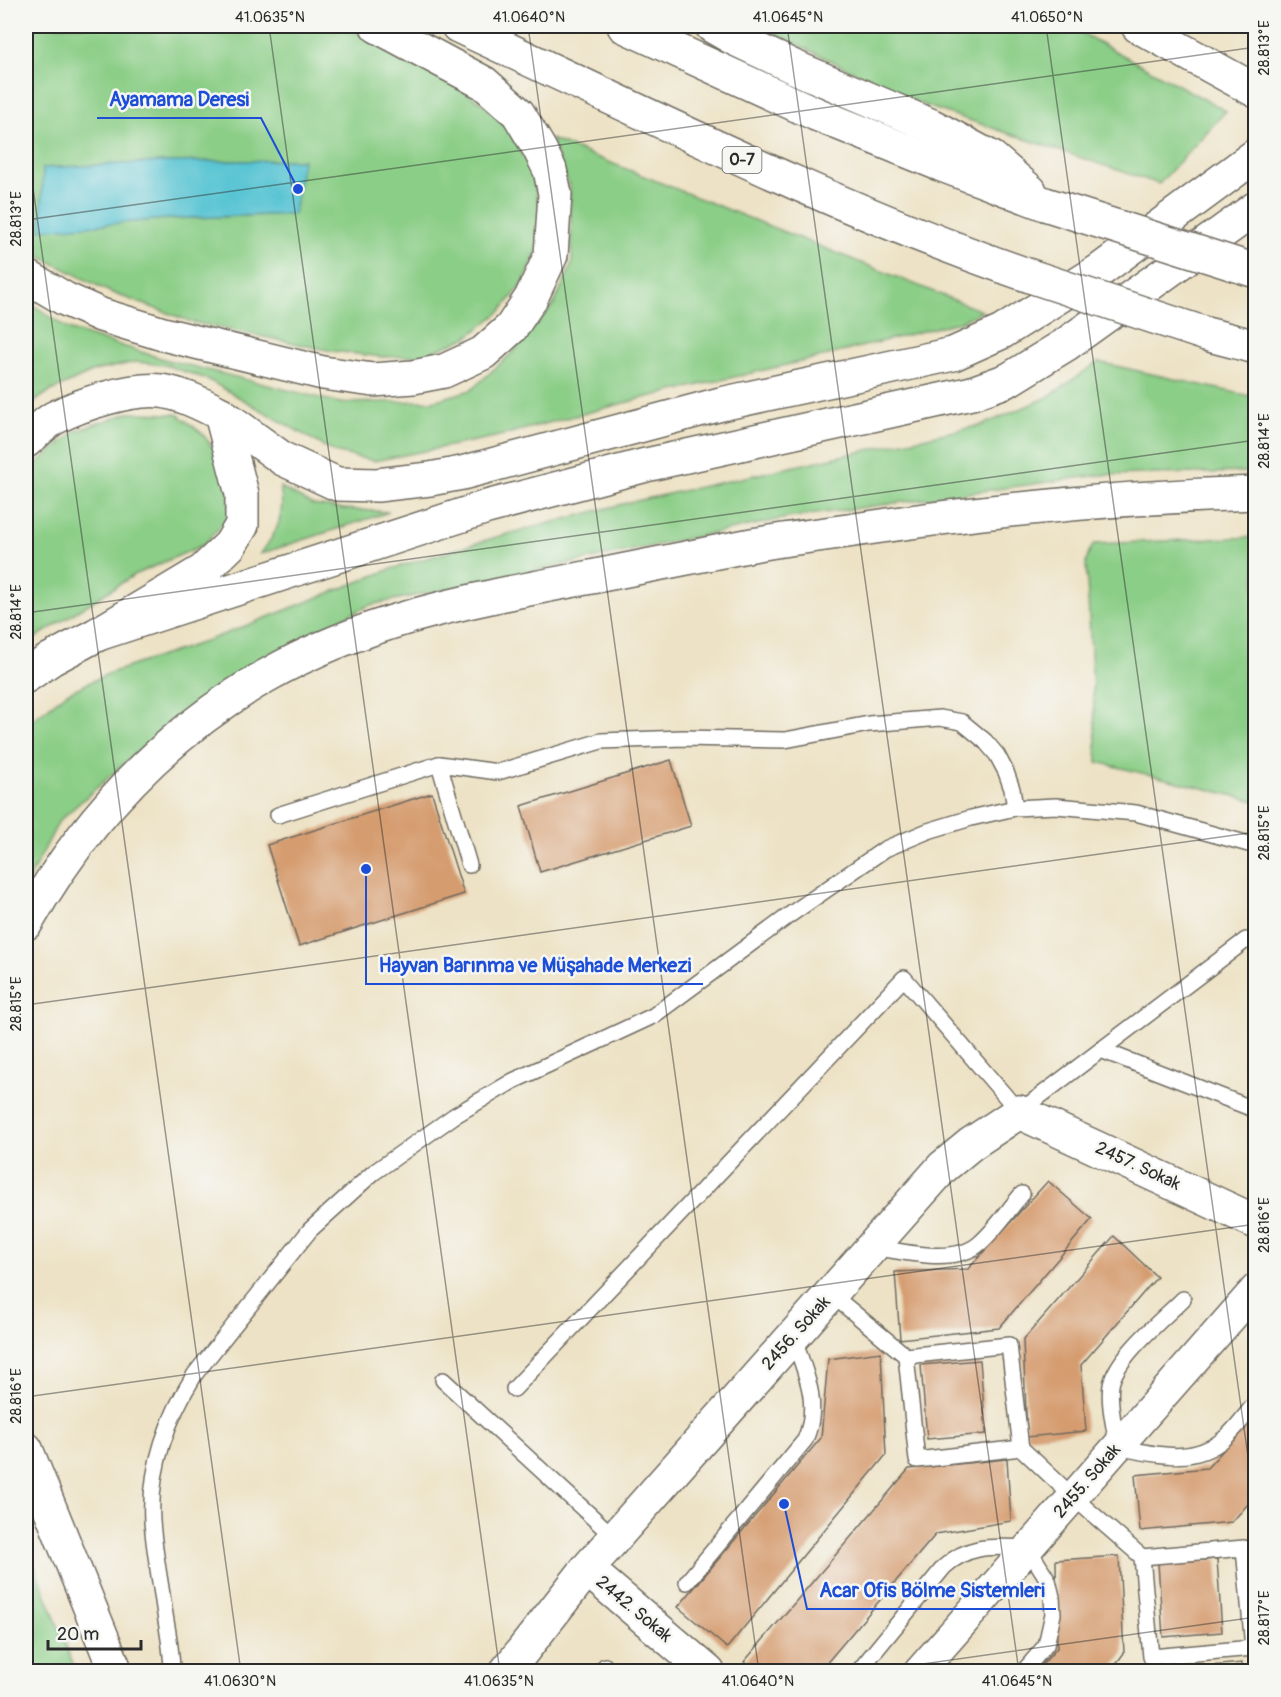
<svg xmlns="http://www.w3.org/2000/svg" width="1281" height="1697" viewBox="0 0 1281 1697" font-family="Pangolin,sans-serif">
<style>
.green{fill:#8bce87;stroke:#5b7c59;stroke-width:1.5;fill-rule:evenodd}
.water{fill:#59c4d3;stroke:#42787f;stroke-width:1.5}
.building{fill:#d59c70}
.lines{fill:none;stroke-linecap:round;stroke-linejoin:round}
.lane-casing{stroke:#6f6b61;stroke-width:18}
.street-casing{stroke:#6f6b61;stroke-width:33}
.secondary-casing{stroke:#6f6b61;stroke-width:36}
.primary-casing{stroke:#6f6b61;stroke-width:36}
.highway-casing{stroke:#6f6b61;stroke-width:36}
.lane{stroke:#fff;stroke-width:15}
.street{stroke:#fff;stroke-width:30}
.secondary{stroke:#fff;stroke-width:33}
.primary{stroke:#fff;stroke-width:33}
.highway{stroke:#fff;stroke-width:33}
.highway-bridge-casing{stroke:#6f6b61;stroke-width:36;stroke-linecap:butt}
.highway-bridge{stroke:#fff;stroke-width:33}
.ticks{fill:none;stroke:#2b2b2b;stroke-width:1.5;stroke-opacity:0.45}
.labels{text-anchor:middle;dominant-baseline:central;stroke-width:5;stroke-linejoin:round;paint-order:stroke}
.shield{fill:#f6f6f2;stroke:#686867;stroke-width:1.5}
.shield-label{font-size:16px;font-weight:bold;fill:#2b2b2b}
.street-label{font-size:18px;fill:#2b2b2b;stroke:#f6f6f2}
.leader{fill:none;stroke:#1d4ed8;stroke-width:2}
.callout-dot{fill:#1d4ed8;stroke:#f6f6f2;stroke-width:2}
.callout-label{font-size:20px;text-anchor:middle;font-weight:bold;fill:#1d4ed8;stroke:#f6f6f2;stroke-width:5;stroke-linejoin:round;paint-order:stroke}
.neatline{fill:none;stroke:#2b2b2b;stroke-width:2}
.ticks-label{font-size:15px;text-anchor:middle;fill:#2b2b2b}
</style>
<rect width="100%" height="100%" fill="#f6f6f2"/>
<filter id="ink" filterUnits="userSpaceOnUse"><feTurbulence type="fractalNoise" baseFrequency=".0167" numOctaves="2"/><feDisplacementMap in="SourceGraphic" scale="12" xChannelSelector="R" yChannelSelector="G"/><feConvolveMatrix kernelMatrix="1 2 1 2 8 2 1 2 1" color-interpolation-filters="sRGB"/></filter>
<filter id="wash" filterUnits="userSpaceOnUse"><feTurbulence type="fractalNoise" baseFrequency=".008" numOctaves="4" result="noise"/><feDisplacementMap in="SourceGraphic" scale="24" xChannelSelector="R" yChannelSelector="G"/><feGaussianBlur stdDeviation="1.35" result="paint"/><feColorMatrix in="noise" values="0 0 0 0 0 0 0 0 0 0 0 0 0 0 0 0 0 1.4 0 .05"/><feComposite in="paint" operator="in"/></filter>
<g filter="url(#wash)">
<rect width="100%" height="100%" fill="#ede2c5"/>
<g class="green">
<path d="M26,26H344L430,68L482,103L507,128L530,168L540,209L537,252L524,282L501,311L466,338L421,356L383,357L332,351L192,322L110,292L37,255L26,244ZM302,160L293,214L167,219L41,229L43,168L162,162Z"/>
<polygon points="759,26 1069,26 1226,111 1159,184 921,104"/>
<polygon points="551,139 982,311 962,321 821,357 643,398 495,437 374,461 334,452 207,379 165,365 136,362 94,371 49,392 26,407 26,300 68,329 167,360 340,403 433,401 471,390 514,351 554,304 572,264 570,188"/>
<polygon points="1098,362 1255,397 1255,472 1099,475 787,518 370,605 310,634 192,704 59,821 26,885 26,725 67,693 110,673 204,642 391,569 500,536 627,503 982,425 1046,398"/>
<polygon points="128,413 177,414 203,434 228,470 229,517 203,545 134,575 26,644 26,472 76,431"/>
<path d="M280,487L313,505L344,509L389,512L260,554C277,533 286,515 280,487Z"/>
<polygon points="1255,537 1255,801 1097,762 1086,562 1089,552 1094,544"/>
<polygon points="26,1545 76,1671 26,1671"/>
</g>
<polygon class="water" points="303,160 294,214 167,219 41,230 43,168 162,162"/>
<g id="blocks">
<g class="building">
<polygon points="671,760 691,826 540,872 521,806"/>
<polygon points="432,793 464,894 299,946 267,845"/>
<polygon points="1048,1181 1092,1219 999,1328 900,1339 895,1272 968,1269"/>
<polygon points="1114,1236 1157,1277 1081,1365 1086,1431 1027,1437 1023,1340"/>
<polygon points="881,1352 886,1455 727,1648 678,1607 821,1438 828,1359"/>
<polygon points="980,1360 986,1434 927,1439 921,1365"/>
<polygon points="1256,1414 1256,1495 1232,1522 1140,1531 1135,1475 1207,1468"/>
<polygon points="1007,1459 1011,1521 936,1534 819,1672 754,1672 744,1662 909,1469"/>
<polygon points="1256,1533 1256,1559 1254,1559 1252,1537"/>
<polygon points="1119,1556 1124,1653 1110,1672 1036,1672 1057,1648 1056,1560"/>
<polygon points="1217,1559 1222,1632 1163,1637 1158,1563"/>
<polygon points="1242,1663 1242,1672 1165,1672 1165,1670"/>
</g>
</g>
</g>
<g filter="url(#ink)">
<use href="#blocks" fill-opacity="0" stroke="#6f6b61" stroke-width="1.5"/>
<g class="lines">
<g class="lane-casing">
<g id="lane">
<polyline points="439,764 469,865"/>
<polyline points="278,815 439,764 498,772 601,741 683,738 785,740 869,724 940,718 962,722 985,741 997,755 1006,772 1012,789 1015,808"/>
<polyline points="1101,1050 1256,1110"/>
<path d="M872,1247C902,1251 955,1266 980,1243C996,1229 1008,1210 1022,1194"/>
<polyline points="831,1294 906,1356 917,1460 1021,1448"/>
<path d="M1183,1299C1162,1320 1116,1357 1111,1385C1108,1405 1115,1427 1117,1447C1155,1454 1193,1466 1225,1438C1237,1428 1246,1414 1256,1402"/>
<polyline points="906,1356 1009,1345 1021,1448 1073,1497 1142,1557 1151,1657 1253,1648"/>
<polyline points="443,1380 615,1538"/>
<polyline points="514,1389 904,978 1019,1112 1246,940 1256,943"/>
<polyline points="1142,1557 1244,1548 1253,1648 1256,1651"/>
<path d="M687,1582L805,1440C821,1403 805,1372 793,1337"/>
<path d="M172,1672C172,1650 167,1629 164,1608C160,1579 154,1550 152,1521C149,1468 167,1419 195,1374L310,1230L373,1173L454,1116L513,1081L653,1016L791,914L885,849L928,831L971,818L1015,808L1056,806L1136,813L1256,846"/>
<polyline points="601,1672 605,1666"/>
<path d="M858,1672L944,1567C970,1543 994,1547 1028,1548L1048,1580L1052,1597L1053,1614L1046,1645L1023,1672"/>
</g>
</g>
<g class="street-casing">
<polyline id="street" points="919,1672 1256,1289"/>
</g>
<g class="secondary-casing">
<g id="secondary">
<path d="M26,441C35,434 44,424 54,418C81,404 130,388 161,391C182,394 202,404 221,414L242,494V525L230,545L203,571L98,634L51,659L26,676"/>
<polyline points="26,1449 116,1672"/>
<polyline points="587,1569 708,1672"/>
<polyline points="506,1672 587,1569 943,1167 971,1144 1019,1112 1256,1222"/>
</g>
</g>
<g class="primary-casing">
<g id="primary">
<polyline points="221,414 283,459 337,484 377,485 430,479 462,473 721,404 953,354 1002,332 1099,271 1256,155"/>
<polyline points="98,634 487,507 646,465 972,393 1008,380 1065,345 1256,208"/>
</g>
</g>
<g class="highway-casing">
<g id="highway">
<path d="M458,26C647,114 835,209 1033,277"/>
<polyline points="624,26 816,114 942,165 1045,204"/>
<polyline points="712,26 733,38 794,67 932,126 992,158 1030,191"/>
<polyline points="1138,26 1256,91"/>
<polyline points="26,276 65,299 101,315 163,334 323,373 373,380 413,377 444,371 483,353 511,328 531,298 551,255 555,194 550,170 539,148 518,113 484,83 377,26"/>
<path d="M26,923C85,819 162,736 266,676C374,614 490,597 611,573C658,564 705,554 752,545C786,539 820,535 854,530C987,510 1121,497 1256,493"/>
</g>
</g>
<use href="#lane" class="lane"/>
<use href="#street" class="street"/>
<use href="#secondary" class="secondary"/>
<use href="#primary" class="primary"/>
<use href="#highway" class="highway"/>
<g class="highway-bridge-casing">
<g id="highway-bridge">
<polyline points="1045,204 1256,271"/>
<polyline points="1033,277 1206,334 1256,347"/>
</g>
</g>
<use href="#highway-bridge" class="highway-bridge"/>
</g>
</g>
<path class="ticks" d="M269,26L500,1672M528,26L759,1672M787,26L1019,1672M1046,26L1256,1513M26,138L241,1672M26,220L1256,47M26,613L1256,440M26,1005L1256,832M26,1397L1256,1224M866,1672L1256,1617"/>
<g class="labels">
<rect class="shield" x="722.5" y="147" width="39" height="26" rx="4.5"/>
<g class="shield-label">
<text x="742" y="160">O-7</text>
</g>
<g class="street-label">
<text transform="translate(1138 1166) rotate(25)">2457. Sokak</text>
<text transform="translate(796 1333) rotate(-48)">2456. Sokak</text>
<text transform="translate(1087 1481) rotate(-49)">2455. Sokak</text>
<text transform="translate(634 1609) rotate(40)">2442. Sokak</text>
</g>
</g>
<path class="leader" d="M298 189L261 118H97M366 869L366 984H703M784 1504L807 1609H1056"/>
<g class="callout-dot">
<circle cx="298" cy="189" r="6"/>
<circle cx="366" cy="869" r="6"/>
<circle cx="784" cy="1504" r="6"/>
</g>
<g class="callout-label">
<text x="179" y="106">Ayamama Deresi</text>
<text x="535" y="972">Hayvan Barınma ve Müşahade Merkezi</text>
<text x="932" y="1597">Acar Ofis Bölme Sistemleri</text>
</g>
<rect width="1281" height="1697" fill="none" stroke="#f6f6f2" stroke-width="66"/>
<path d="M48 1640v9h93v-9" fill="none" stroke="#2b2b2b" stroke-width="3"/>
<text x="57" y="1640" font-size="18" fill="#2b2b2b" stroke="#f6f6f2" stroke-width="4.5" paint-order="stroke">20 m</text>
<rect x="33" y="33" width="1215" height="1631" class="neatline"/>
<g class="ticks-label">
<text x="270" y="22">41.0635°N</text>
<text x="529" y="22">41.0640°N</text>
<text x="788" y="22">41.0645°N</text>
<text x="1047" y="22">41.0650°N</text>
<text transform="translate(1264 48) rotate(-90)" y="5">28.813°E</text>
<text transform="translate(16 219) rotate(-90)" y="5">28.813°E</text>
<text transform="translate(1264 441) rotate(-90)" y="5">28.814°E</text>
<text transform="translate(16 612) rotate(-90)" y="5">28.814°E</text>
<text transform="translate(1264 833) rotate(-90)" y="5">28.815°E</text>
<text transform="translate(16 1004) rotate(-90)" y="5">28.815°E</text>
<text transform="translate(1264 1225) rotate(-90)" y="5">28.816°E</text>
<text transform="translate(16 1396) rotate(-90)" y="5">28.816°E</text>
<text transform="translate(1264 1618) rotate(-90)" y="5">28.817°E</text>
<text x="240" y="1686">41.0630°N</text>
<text x="499" y="1686">41.0635°N</text>
<text x="758" y="1686">41.0640°N</text>
<text x="1017" y="1686">41.0645°N</text>
</g>
</svg>
